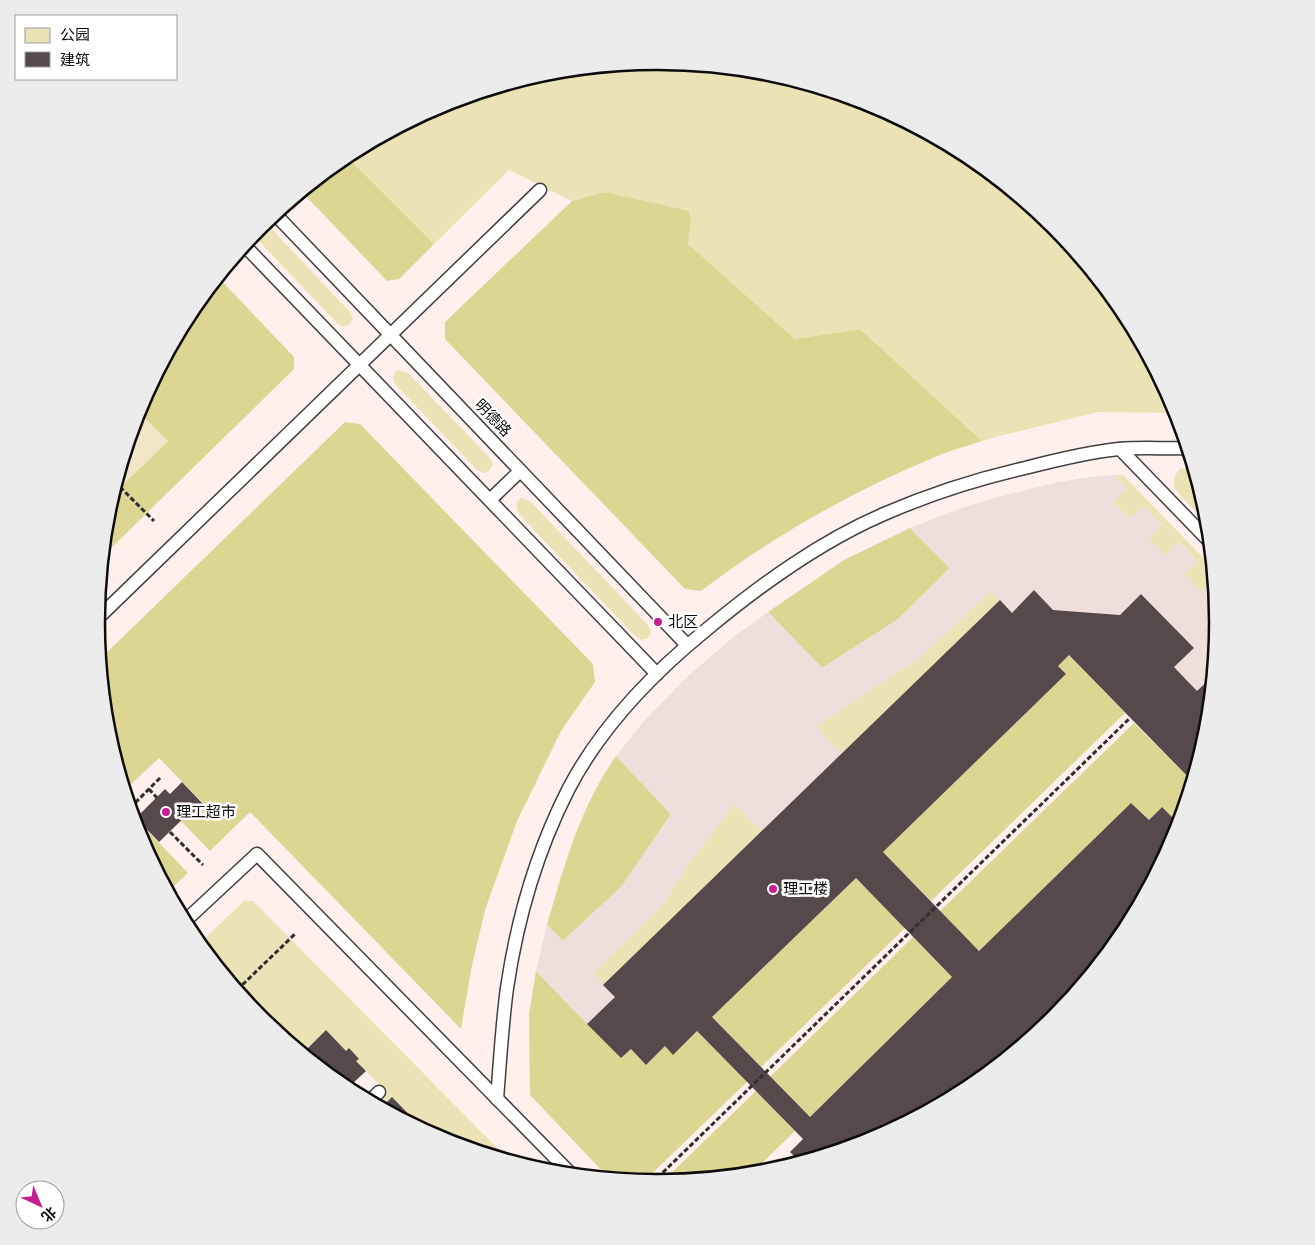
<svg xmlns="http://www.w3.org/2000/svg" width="1315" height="1245" viewBox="0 0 1315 1245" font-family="'Roboto Serif','Noto Sans SC',serif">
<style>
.green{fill:#ebe3b5}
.forest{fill:#ddd693}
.pitch{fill:#f2e6c7}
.plaza{fill:#efdedc}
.building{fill:#56494c;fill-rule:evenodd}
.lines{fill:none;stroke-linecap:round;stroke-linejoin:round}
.service-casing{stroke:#404040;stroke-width:15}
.path{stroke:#2f2f2f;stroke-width:3;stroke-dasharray:5 2.5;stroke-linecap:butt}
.service{stroke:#fff;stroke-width:12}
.poi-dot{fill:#c51e90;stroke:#fff;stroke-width:2}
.labels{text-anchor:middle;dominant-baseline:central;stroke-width:5;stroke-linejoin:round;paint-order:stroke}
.street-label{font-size:15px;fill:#0d0d0d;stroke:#fff}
.poi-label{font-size:15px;fill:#0d0d0d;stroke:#fff;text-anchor:start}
.rim{fill:none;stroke:#0d0d0d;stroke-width:2.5}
</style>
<rect width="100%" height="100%" fill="#fff0ed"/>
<g class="green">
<polygon points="658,61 767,72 873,104 970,156 1055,226 1124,311 1178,413 1098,412 999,436 982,441 860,329 795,339 688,244 691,221 604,192 572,201 509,170 434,244 346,156 443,104 548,72"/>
<polygon points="265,222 350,312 353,318 350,324 344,327 338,324 253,235"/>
<polygon points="399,370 408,373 490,458 493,465 489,471 484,473 477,470 395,384 393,378 396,371"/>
<path d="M1181,468H1194L1208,513L1209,524C1201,516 1181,498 1176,490C1171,482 1175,474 1181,468Z"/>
<polygon points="1114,475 1123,475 1213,568 1214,579 1201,592 1183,574 1197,561 1180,542 1165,556 1148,538 1162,525 1144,506 1130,519 1113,502 1127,489"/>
<polygon points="521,498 530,501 648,625 651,632 648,638 642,640 636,637 518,513 516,503"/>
<polygon points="990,591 1000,600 842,754 816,727 879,684 918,660"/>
<polygon points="735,803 762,831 603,985 593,973 662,906 691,860"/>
<polygon points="244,901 253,901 510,1161 442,1141 374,1104 387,1092 356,1061 349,1049 346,1051 326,1030 302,1054 260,1019 199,944"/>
</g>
<g class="forest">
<polygon points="346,156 434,244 399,279 387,281 302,192"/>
<path d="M604,192L689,211L691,221L688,244L795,339L860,329L982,441C964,447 945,452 928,460C847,494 771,538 701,591L685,589L445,339V322L572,201Z"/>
<polygon points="218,277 294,357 294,369 103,556 107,513 113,494 167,442 138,411 139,407 191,310"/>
<polygon points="345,422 360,424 593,664 595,682 561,731 517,821 485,910 471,970 461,1029 250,812 210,851 181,821 191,811 194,813 203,803 159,758 125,790 107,732 100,659"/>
<polygon points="910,528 950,568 897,620 822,668 768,612 844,560"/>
<polygon points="1069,655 1125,713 931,901 883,852 1066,674 1058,666"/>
<polygon points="1134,723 1193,782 1183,814 1176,821 1162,807 1149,820 1131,803 979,951 940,911"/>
<path d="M616,756L671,814L622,886L563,941L547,925C564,866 580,807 616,756Z"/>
<polygon points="139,822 188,873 168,892 139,837 135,825"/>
<polygon points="856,878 905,928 761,1067 712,1017"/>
<polygon points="913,937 952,977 810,1117 770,1077"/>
<polygon points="536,971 621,1058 631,1049 646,1065 665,1046 674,1054 697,1031 747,1082 643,1182 610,1179 530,1095 529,1014"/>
<polygon points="756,1091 795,1131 750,1175 661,1183"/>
</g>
<polygon class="pitch" points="138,411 168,441 113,494"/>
<polygon class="plaza" points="1114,475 1127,489 1113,502 1130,519 1144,506 1162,525 1149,538 1165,556 1180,542 1197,561 1184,574 1201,592 1214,579 1218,611 1214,615 1218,619 1219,623 1214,675 1197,691 1174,667 1194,648 1142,594 1120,615 1053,610 1034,591 1012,613 990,591 918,660 879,684 816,727 842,754 762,831 735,804 691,860 662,906 593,973 615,997 587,1024 536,971 547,925 563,941 622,886 671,814 616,756 645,720 688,676 736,635 768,612 822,668 897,620 950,568 910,528 962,508 994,498 1059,482 1091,477"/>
<g class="building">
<path d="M1034,590L1053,610L1120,615L1141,594L1194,648L1174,667L1197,691L1214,675L1208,732L1193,782L1069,655L1058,666L1066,674L883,852L979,951L1131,803L1149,820L1162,807L1176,821L1183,814L1176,838L1124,935L1066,1006L1037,1034L969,1089L939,1106L933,1100L915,1118L872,1141L782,1169L794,1156L790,1152L803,1139L697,1031L673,1055L665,1046L646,1065L631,1049L621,1058L587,1024L615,997L603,985L1000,600L1012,613ZM856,878L952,977L810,1117L712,1017Z"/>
<polygon points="182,782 203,804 193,813 191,811 159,842 136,818 165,789 170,794"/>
<polygon points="326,1030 346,1051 349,1048 359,1059 356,1061 366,1071 352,1084 349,1081 343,1087 302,1054"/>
<polygon points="392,1097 425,1131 381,1108"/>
</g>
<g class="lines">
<g class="service-casing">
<g id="service">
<polyline points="275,214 687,645"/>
<polyline points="244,245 657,674"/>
<polyline points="1120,449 1211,543"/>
<polyline points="490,500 520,471"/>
<polyline points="97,619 540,190"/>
<polyline points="184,922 257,854 572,1175"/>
<path d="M497,1099C500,1062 502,1025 507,988C517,920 537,851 568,790C600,728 652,674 706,630C760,585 819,542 884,514C930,494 977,479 1025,468C1056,460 1088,452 1119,449C1142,447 1166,449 1188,448"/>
<polyline points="369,1102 379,1092"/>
</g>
</g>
<g class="path">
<polyline points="120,487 154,521"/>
<polyline points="149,789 157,798"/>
<polyline points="130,808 161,777"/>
<polyline points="170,832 203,865"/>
<polyline points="237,990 295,934"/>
<polyline points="652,1183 1130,718"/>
</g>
<use href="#service" class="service"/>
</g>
<g class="poi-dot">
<circle cx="658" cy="622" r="5"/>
<circle cx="166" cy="812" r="5"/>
<circle cx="773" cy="889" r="5"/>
</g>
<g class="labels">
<g class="street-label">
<text transform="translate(493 418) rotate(46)">明德路</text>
</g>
<g class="poi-label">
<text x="668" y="622">北区</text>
<text x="176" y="812">理工超市</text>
<text x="783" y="889">理工楼</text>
</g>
</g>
<path d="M0 0H1315V1245H0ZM105 622a552 552 0 1 1 1104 0a552 552 0 1 1-1104 0Z" fill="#ececec" fill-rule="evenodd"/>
<path class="rim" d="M105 622a552 552 0 1 1 1104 0a552 552 0 1 1-1104 0Z"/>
<rect x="15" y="15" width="162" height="65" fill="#ffffff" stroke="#9e9e9e"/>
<rect x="25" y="28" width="25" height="15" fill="#ebe3b5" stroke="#9e9e9e"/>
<text x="60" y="40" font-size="15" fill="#0d0d0d">公园</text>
<rect x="25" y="52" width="25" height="15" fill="#56494c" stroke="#9e9e9e"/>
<text x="60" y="65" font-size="15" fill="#0d0d0d">建筑</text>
<g transform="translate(40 1205) rotate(136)"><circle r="24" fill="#ffffff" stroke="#9e9e9e"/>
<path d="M0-4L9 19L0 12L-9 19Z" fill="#c51e90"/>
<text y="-8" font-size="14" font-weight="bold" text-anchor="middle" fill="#0d0d0d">北</text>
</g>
</svg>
